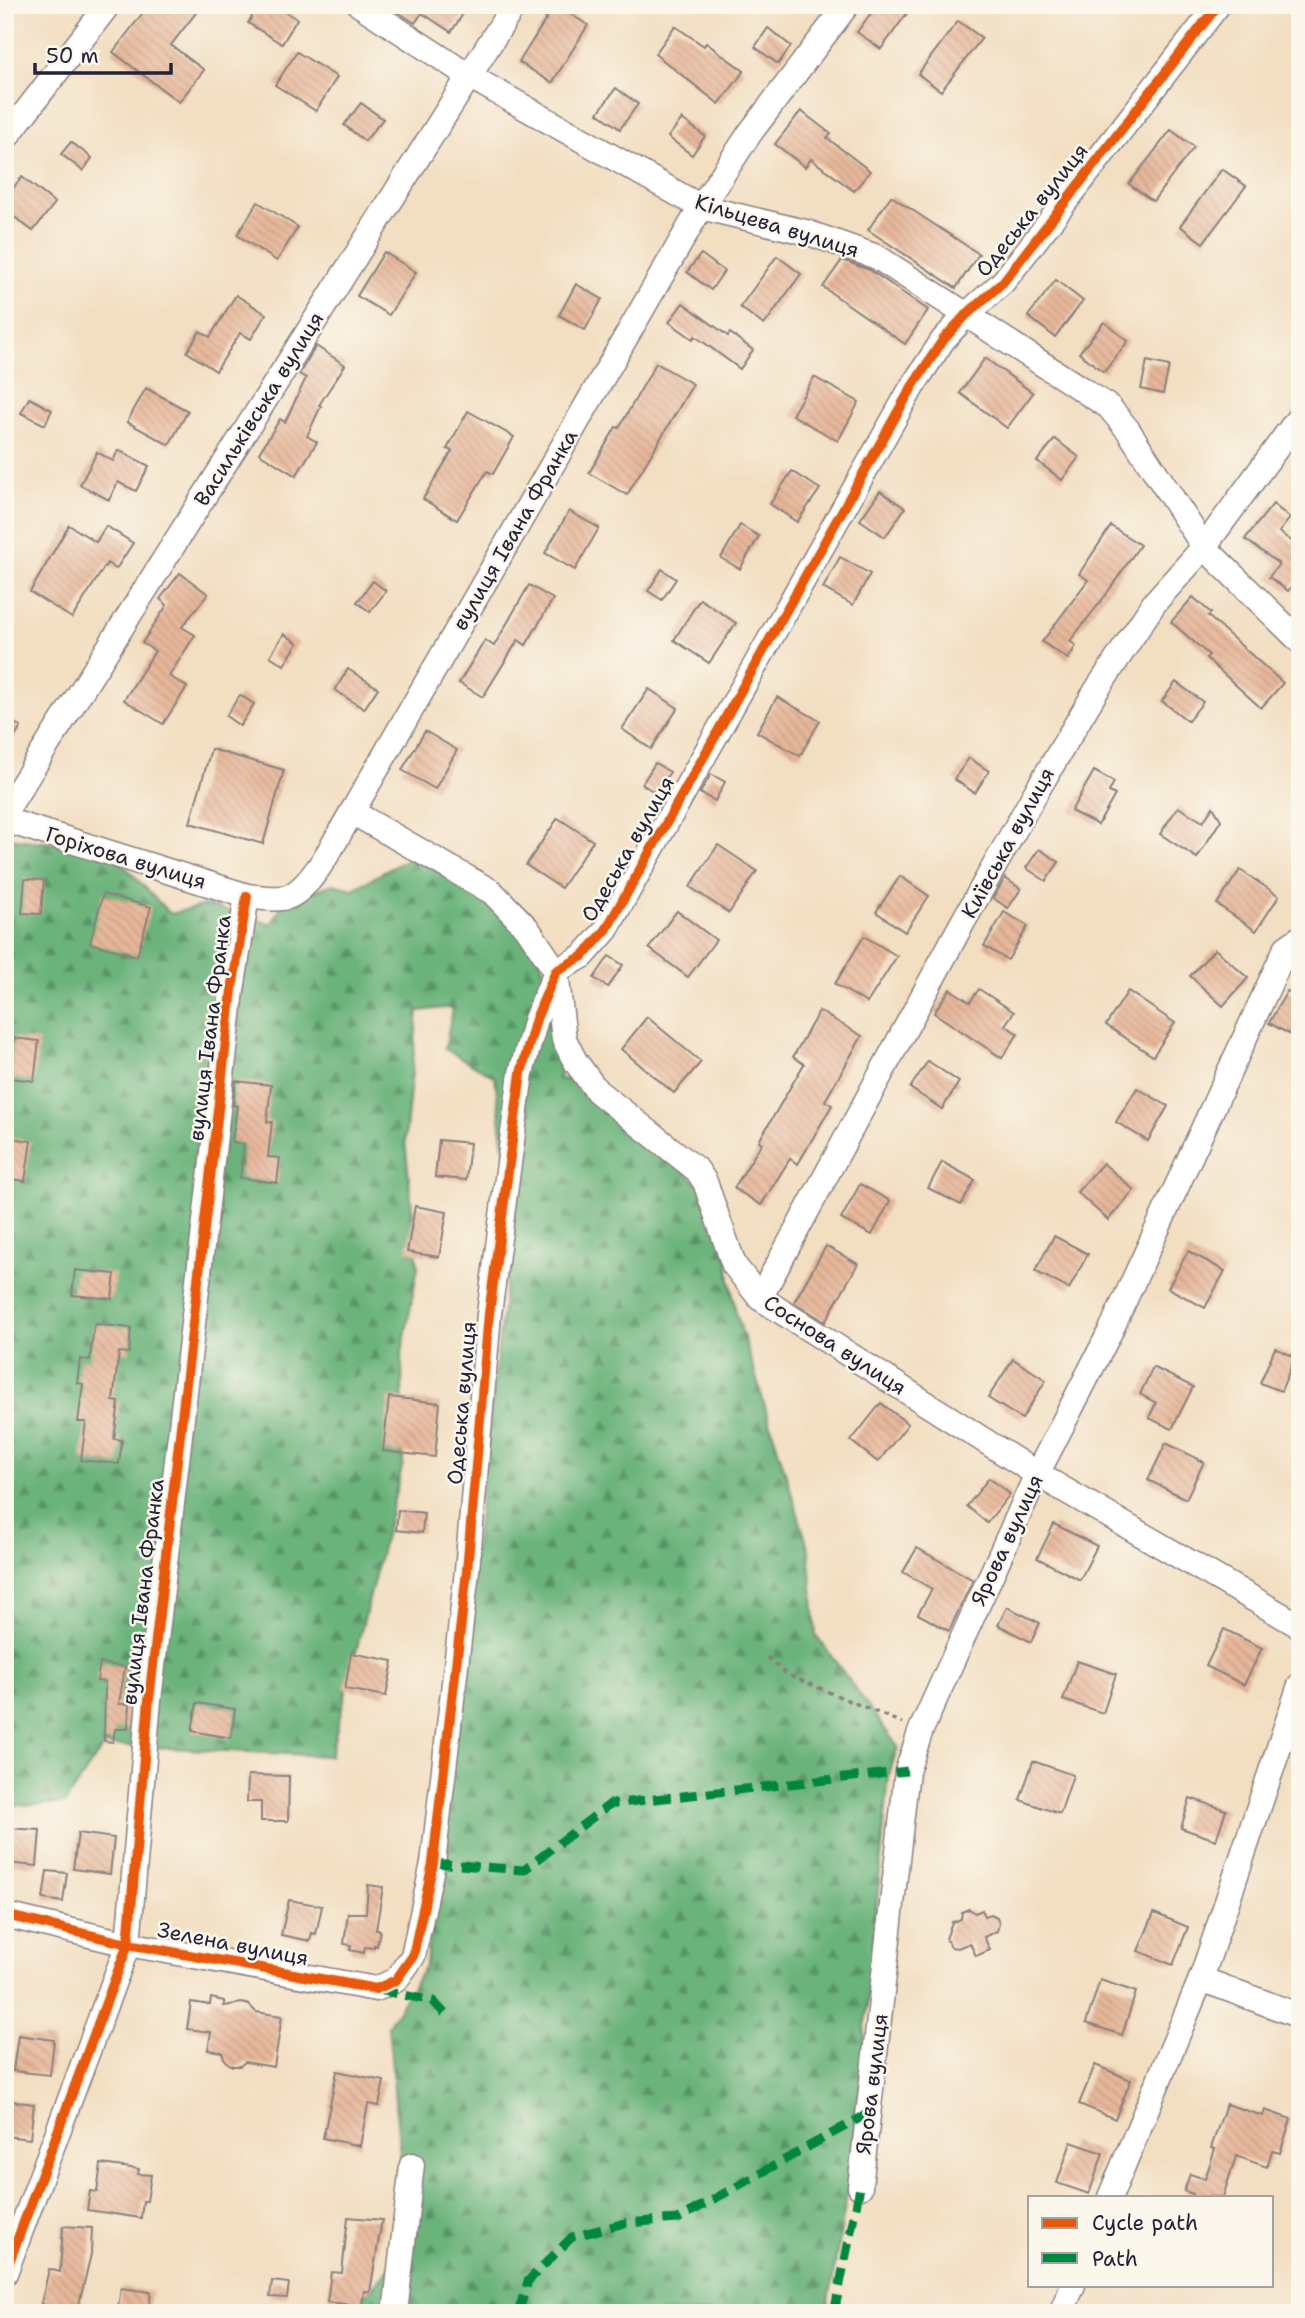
<svg xmlns="http://www.w3.org/2000/svg" width="1305" height="2318" viewBox="0 0 1305 2318" font-family="'Shantell Sans',sans-serif">
<style>
.forest{fill:url(#forest-firs);stroke:#466a5a;stroke-width:2}
.building{fill:url(#building-back-hatch)}
.lines{fill:none;stroke-linecap:round;stroke-linejoin:round}
.minor-casing{stroke:#8a807e;stroke-width:27}
.path{stroke:#8a807e;stroke-width:3.5;stroke-dasharray:5 5;stroke-linecap:butt}
.minor{stroke:#fff;stroke-width:24}
.quiet{stroke:#00873e;stroke-width:9;stroke-dasharray:18 9;stroke-linecap:butt}
.cycleway-casing{stroke:#fbf7ec;stroke-width:15}
.cycleway{stroke:#e8590c;stroke-width:10}
.labels{text-anchor:middle;dominant-baseline:central;stroke-width:5;stroke-linejoin:round;paint-order:stroke}
.street-label{font-size:21px;fill:#22223b;stroke:#fbf7ec}
</style>
<defs>
<pattern id="forest-firs" width="22" height="20" patternUnits="userSpaceOnUse" patternTransform="scale(1.75)"><rect width="22" height="20" fill="#6ab37a"/><path d="M5 1l3.5 6h-7zM16 11l3.5 6h-7z" fill="#579165"/></pattern>
<pattern id="building-back-hatch" width="6" height="6" patternUnits="userSpaceOnUse" patternTransform="scale(1.75)"><rect width="6" height="6" fill="#e7b79a"/><path d="M-1 5l2 2M0 0l6 6M5-1l2 2" fill="none" stroke="#c69d86"/></pattern>
</defs>
<rect width="100%" height="100%" fill="#fbf7ec"/>
<filter id="ink" filterUnits="userSpaceOnUse"><feTurbulence type="fractalNoise" baseFrequency=".0143" numOctaves="2"/><feDisplacementMap in="SourceGraphic" scale="14" xChannelSelector="R" yChannelSelector="G"/><feConvolveMatrix kernelMatrix="1 2 1 2 8 2 1 2 1" color-interpolation-filters="sRGB"/></filter>
<filter id="wash" filterUnits="userSpaceOnUse"><feTurbulence type="fractalNoise" baseFrequency=".00686" numOctaves="4" result="noise"/><feDisplacementMap in="SourceGraphic" scale="28" xChannelSelector="R" yChannelSelector="G"/><feGaussianBlur stdDeviation="1.57" result="paint"/><feColorMatrix in="noise" values="0 0 0 0 0 0 0 0 0 0 0 0 0 0 0 0 0 1.4 0 .05"/><feComposite in="paint" operator="in"/></filter>
<g filter="url(#wash)">
<rect width="100%" height="100%" fill="#f2dec1"/>
<polygon class="forest" points="5,838 68,845 116,857 170,914 206,905 271,924 284,902 333,884 353,889 409,858 526,910 568,1055 558,1079 593,1081 722,1208 730,1281 736,1312 809,1550 816,1635 898,1747 889,1775 852,2164 827,2313 367,2313 361,2299 389,2269 405,2206 388,2026 426,1964 513,1222 495,1077 445,1049 453,1007 418,1011 405,1140 418,1267 402,1353 403,1463 330,1756 104,1745 65,1803 5,1806"/>
<g id="blocks">
<g class="building">
<polygon points="149,5 202,5 171,45 204,70 179,102 113,52"/>
<polygon points="259,5 275,5 297,19 282,44 248,23"/>
<polygon points="392,5 469,5 451,32 422,13 415,23 390,7"/>
<polygon points="555,5 588,25 552,83 519,62"/>
<polygon points="877,5 913,5 881,49 857,32"/>
<polygon points="958,21 982,38 941,91 918,74"/>
<polygon points="675,26 704,46 706,43 744,71 719,104 655,54"/>
<polygon points="768,28 791,46 778,64 755,47"/>
<polygon points="297,52 337,77 316,111 275,85"/>
<polygon points="616,88 638,104 620,129 598,113"/>
<polygon points="361,103 383,119 365,141 344,125"/>
<polygon points="801,111 831,134 827,138 870,171 854,191 811,159 805,167 775,144"/>
<polygon points="682,119 705,136 692,155 668,137"/>
<polygon points="1171,130 1194,147 1153,201 1129,184"/>
<polygon points="71,142 92,158 83,171 61,154"/>
<polygon points="1222,169 1246,186 1203,243 1180,226"/>
<polygon points="22,177 55,203 33,231 5,210 5,198"/>
<polygon points="891,196 979,254 956,288 868,230"/>
<polygon points="258,202 298,227 277,261 237,235"/>
<polygon points="384,252 416,272 389,315 357,296"/>
<polygon points="701,254 724,271 711,290 687,272"/>
<polygon points="777,256 801,274 764,325 740,307"/>
<polygon points="842,260 870,270 928,310 905,344 823,287"/>
<polygon points="1056,280 1083,301 1055,337 1028,316"/>
<polygon points="576,284 602,299 585,330 559,315"/>
<polygon points="236,295 266,314 251,339 240,333 216,371 187,352 200,331 210,337"/>
<polygon points="683,303 728,336 730,333 753,350 740,369 695,336 693,339 669,322"/>
<polygon points="1104,322 1128,341 1104,372 1079,353"/>
<polygon points="316,346 345,365 319,405 321,406 307,436 317,442 296,476 259,453 280,419 285,422 306,378 299,374"/>
<polygon points="985,358 1033,393 1007,428 960,393"/>
<polygon points="1147,361 1169,366 1163,394 1141,389"/>
<polygon points="656,363 693,384 627,495 589,473 616,427 619,428"/>
<polygon points="814,377 859,402 838,441 792,415"/>
<polygon points="146,388 188,411 169,445 127,422"/>
<polygon points="29,398 52,410 45,425 21,413"/>
<polygon points="468,411 514,437 493,474 487,471 457,520 423,499 452,451 447,449"/>
<polygon points="1055,439 1079,457 1062,480 1037,461"/>
<polygon points="118,450 149,466 136,491 118,482 109,500 80,485 97,452 113,461"/>
<polygon points="792,471 820,489 797,522 770,504"/>
<polygon points="880,491 905,508 885,537 860,520"/>
<polygon points="1273,504 1290,518 1279,532 1300,547 1300,575 1288,591 1269,577 1279,564 1245,539"/>
<polygon points="569,511 599,528 575,570 545,553"/>
<polygon points="69,525 96,542 106,526 133,543 116,569 107,563 72,618 30,592"/>
<polygon points="740,525 759,536 740,569 721,558"/>
<polygon points="1111,526 1140,545 1105,596 1070,641 1076,646 1068,659 1042,642 1088,580 1079,574"/>
<polygon points="840,557 870,574 853,605 823,588"/>
<polygon points="662,569 676,579 662,600 648,591"/>
<polygon points="180,573 208,594 182,627 195,635 169,676 187,687 163,724 124,700 155,651 142,643 167,605 160,599"/>
<polygon points="373,581 386,591 370,612 357,602"/>
<polygon points="529,585 553,599 526,645 518,640 483,697 459,683 485,640 494,646"/>
<polygon points="1193,597 1211,613 1208,616 1283,683 1261,708 1206,658 1209,655 1171,622"/>
<polygon points="700,599 736,623 709,663 674,640"/>
<polygon points="284,634 298,643 284,665 270,656"/>
<polygon points="348,669 378,688 364,709 335,690"/>
<polygon points="1176,682 1203,702 1188,721 1162,701"/>
<polygon points="649,689 678,708 651,749 622,729"/>
<polygon points="240,695 254,704 240,726 226,716"/>
<polygon points="777,697 820,721 800,756 757,732"/>
<polygon points="5,717 21,727 5,753"/>
<polygon points="425,731 457,750 435,789 402,770"/>
<polygon points="211,749 284,770 263,844 190,823"/>
<polygon points="969,758 989,771 975,793 954,779"/>
<polygon points="655,763 670,772 656,793 642,784"/>
<polygon points="1094,771 1114,782 1109,792 1115,795 1098,825 1071,811"/>
<polygon points="711,774 725,782 715,801 700,793"/>
<polygon points="1178,807 1203,822 1213,807 1221,820 1197,858 1160,834"/>
<polygon points="558,818 593,841 561,888 526,865"/>
<polygon points="718,845 757,871 729,913 690,887"/>
<polygon points="1039,849 1059,862 1046,881 1026,868"/>
<polygon points="1240,870 1279,896 1256,931 1217,904"/>
<polygon points="900,876 929,896 905,932 876,912"/>
<polygon points="1005,878 1021,889 1008,908 993,898"/>
<polygon points="25,879 44,880 41,914 22,913"/>
<polygon points="103,894 151,907 137,956 90,943"/>
<polygon points="677,911 716,940 688,977 649,948"/>
<polygon points="1004,912 1028,926 1008,960 984,946"/>
<polygon points="864,936 897,956 867,1003 835,984"/>
<polygon points="1215,949 1248,978 1223,1006 1190,976"/>
<polygon points="609,956 623,965 608,987 594,978"/>
<polygon points="950,989 970,1002 979,989 1014,1012 1005,1025 1018,1034 1002,1058 934,1013"/>
<polygon points="1128,991 1175,1023 1153,1056 1106,1025"/>
<polygon points="1287,991 1300,998 1300,1040 1269,1023"/>
<polygon points="819,1011 862,1036 825,1101 832,1105 798,1164 790,1159 761,1205 734,1188 762,1143 759,1141 804,1064 793,1057"/>
<polygon points="647,1017 701,1062 674,1093 621,1049"/>
<polygon points="14,1038 39,1041 34,1081 9,1078"/>
<polygon points="928,1061 959,1082 942,1109 910,1088"/>
<polygon points="236,1081 271,1085 267,1122 272,1122 268,1157 280,1158 277,1183 240,1178 244,1144 232,1142 237,1106 233,1105"/>
<polygon points="1137,1088 1168,1106 1148,1141 1116,1122"/>
<polygon points="5,1137 31,1141 25,1181 5,1178"/>
<polygon points="439,1140 470,1143 466,1180 435,1177"/>
<polygon points="942,1162 975,1180 961,1205 928,1188"/>
<polygon points="1103,1163 1134,1190 1108,1220 1077,1192"/>
<polygon points="860,1184 890,1201 872,1235 841,1219"/>
<polygon points="415,1206 447,1212 439,1257 407,1252"/>
<polygon points="1054,1236 1088,1254 1069,1289 1035,1271"/>
<polygon points="826,1246 858,1264 825,1322 794,1302"/>
<polygon points="1188,1251 1225,1271 1205,1308 1168,1288"/>
<polygon points="75,1270 115,1274 112,1299 72,1295"/>
<polygon points="94,1324 131,1328 129,1353 119,1352 113,1401 119,1402 114,1439 122,1440 119,1464 81,1460 86,1422 78,1422 83,1384 77,1383 80,1359 90,1360"/>
<polygon points="1275,1348 1295,1357 1281,1391 1260,1383"/>
<polygon points="1013,1359 1046,1380 1022,1419 988,1398"/>
<polygon points="1153,1367 1193,1387 1172,1429 1149,1418 1156,1403 1140,1394"/>
<polygon points="389,1397 440,1403 435,1457 383,1451"/>
<polygon points="881,1403 908,1424 878,1462 851,1441"/>
<polygon points="1166,1443 1204,1462 1186,1499 1148,1480"/>
<polygon points="989,1478 1010,1494 987,1523 967,1506"/>
<polygon points="398,1510 424,1513 422,1533 396,1530"/>
<polygon points="1054,1524 1097,1546 1080,1580 1037,1558"/>
<polygon points="917,1548 973,1580 949,1631 918,1614 932,1589 903,1572"/>
<polygon points="1007,1607 1040,1623 1031,1642 998,1625"/>
<polygon points="1224,1629 1262,1648 1244,1685 1206,1666"/>
<polygon points="351,1653 393,1661 386,1696 345,1689"/>
<polygon points="1077,1661 1116,1674 1103,1713 1063,1700"/>
<polygon points="100,1663 125,1667 119,1704 129,1704 128,1729 115,1729 113,1742 104,1741 105,1682 97,1681"/>
<polygon points="197,1703 235,1709 231,1738 192,1731"/>
<polygon points="1033,1761 1073,1775 1060,1814 1020,1800"/>
<polygon points="248,1775 289,1776 288,1821 261,1821 261,1802 247,1802"/>
<polygon points="1190,1798 1226,1810 1216,1840 1181,1828"/>
<polygon points="5,1828 40,1830 37,1866 5,1863"/>
<polygon points="78,1833 114,1838 110,1874 73,1869"/>
<polygon points="47,1871 67,1873 63,1902 43,1899"/>
<polygon points="368,1885 383,1887 376,1930 380,1930 377,1946 374,1945 374,1948 365,1947 364,1953 350,1950 351,1945 344,1944 348,1913 366,1913"/>
<polygon points="289,1900 322,1906 316,1934 312,1933 310,1941 281,1935"/>
<polygon points="969,1909 975,1913 982,1910 985,1916 991,1914 997,1917 999,1924 997,1931 984,1937 990,1950 976,1956 970,1943 958,1948 951,1947 946,1939 952,1922 961,1919 962,1912"/>
<polygon points="1154,1913 1188,1927 1173,1965 1138,1951"/>
<polygon points="1100,1980 1136,1992 1122,2035 1086,2023"/>
<polygon points="211,1998 224,2001 224,2006 242,2003 249,2005 256,2012 282,2016 274,2067 245,2062 240,2066 232,2066 225,2061 222,2052 208,2050 211,2032 187,2029 191,2002 210,2005"/>
<polygon points="18,2035 54,2040 50,2075 13,2071"/>
<polygon points="1095,2065 1131,2080 1115,2119 1079,2104"/>
<polygon points="337,2071 384,2081 379,2106 368,2104 360,2146 323,2138"/>
<polygon points="5,2100 34,2104 30,2139 5,2136"/>
<polygon points="1226,2104 1263,2116 1265,2110 1291,2119 1280,2153 1272,2151 1267,2167 1236,2156 1223,2197 1192,2197 1193,2194 1184,2191 1190,2174 1205,2179 1215,2149 1211,2148"/>
<polygon points="1071,2142 1103,2153 1089,2194 1057,2183"/>
<polygon points="101,2164 139,2169 138,2174 151,2175 147,2201 143,2201 141,2218 87,2210 90,2191 97,2192"/>
<polygon points="348,2217 382,2220 370,2292 364,2291 362,2306 327,2302 331,2272 342,2273"/>
<polygon points="63,2226 92,2228 91,2254 77,2313 41,2304 49,2269 60,2272"/>
<polygon points="272,2281 289,2283 287,2298 270,2297"/>
<polygon points="121,2288 151,2292 148,2313 117,2313"/>
</g>
</g>
</g>
<g filter="url(#ink)">
<use href="#blocks" fill-opacity="0" stroke="#8a807e" stroke-width="2"/>
<g class="lines">
<g class="minor-casing">
<g id="minor">
<polyline points="360,5 469,76 701,207 809,233 877,257 1109,407 1128,430 1204,547 1300,641"/>
<polyline points="5,139 108,5"/>
<polyline points="5,812 514,5"/>
<polyline points="352,812 492,892 527,928 556,971 564,1039 575,1061 597,1091 697,1170 705,1182 734,1265 760,1298 1037,1474 1300,1626"/>
<path d="M5,820L247,896C260,897 277,901 290,896C315,884 337,836 352,812L701,207L750,133L847,5"/>
<polyline points="760,1298 959,929 1036,792 1096,691 1155,602 1204,547 1300,416"/>
<polyline points="5,1915 128,1944 376,1989 396,1980 413,1956 433,1863 467,1571 489,1314 521,1073 536,1019 556,971 583,956 606,930 912,387 943,340 966,315 1003,282 1218,5"/>
<polyline points="1201,1979 1300,2016"/>
<polyline points="860,2187 907,1771 921,1730 1037,1474 1110,1332 1286,948 1300,938"/>
<polyline points="1110,2197 1201,1979 1300,1685"/>
<polyline points="5,2273 128,1944 149,1700 232,990 247,896"/>
<polyline points="395,2313 412,2165"/>
<polyline points="1061,2313 1073,2285"/>
</g>
</g>
<polyline class="path" points="767,1657 786,1674 902,1723"/>
<use href="#minor" class="minor"/>
<g class="quiet">
<polyline points="433,1863 524,1870 610,1804 907,1771"/>
<polyline points="379,1990 433,2001 449,2018"/>
<polyline points="518,2313 528,2281 572,2237 625,2223 678,2219 869,2113"/>
<polyline points="834,2313 860,2187"/>
</g>
<g class="cycleway-casing">
<g id="cycleway">
<polyline points="5,1915 128,1944 376,1989 396,1980 413,1956 433,1863 467,1571 489,1314 521,1073 536,1019 556,971 583,956 606,930 912,387 943,340 966,315 1003,282 1218,5"/>
<polyline points="5,2273 128,1944 149,1700 232,990 247,896"/>
</g>
</g>
<use href="#cycleway" class="cycleway"/>
</g>
</g>
<g class="labels">
<g class="street-label">
<text transform="translate(1032 210) rotate(-51)">Одеська вулиця</text>
<text transform="translate(777 226) rotate(17)">Кільцева вулиця</text>
<text transform="translate(259 409) rotate(-58)">Васильківська вулиця</text>
<text transform="translate(515 530) rotate(-60)">вулиця Івана Франка</text>
<text transform="translate(1008 843) rotate(-61)">Київська вулиця</text>
<text transform="translate(628 849) rotate(-60)">Одеська вулиця</text>
<text transform="translate(126 858) rotate(17)">Горіхова вулиця</text>
<text transform="translate(210 1028) rotate(-83)">вулиця Івана Франка</text>
<text transform="translate(835 1345) rotate(33)">Соснова вулиця</text>
<text transform="translate(462 1403) rotate(-85)">Одеська вулиця</text>
<text transform="translate(1007 1540) rotate(-65)">Ярова вулиця</text>
<text transform="translate(143 1592) rotate(-83)">вулиця Івана Франка</text>
<text transform="translate(233 1944) rotate(11)">Зелена вулиця</text>
<text transform="translate(872 2084) rotate(-83)">Ярова вулиця</text>
</g>
</g>
<rect width="1305" height="2318" fill="none" stroke="#fbf7ec" stroke-width="28"/>
<rect x="1028" y="2196" width="245" height="91" fill="#fbf7ec" stroke="#a4a2a5" stroke-width="2"/>
<rect x="1042" y="2218" width="35" height="10" fill="#e8590c" stroke="#a4a2a5" stroke-width="2"/>
<text x="1092" y="2230" font-size="21" fill="#22223b">Cycle path</text>
<rect x="1042" y="2253" width="35" height="10" fill="#00873e" stroke="#a4a2a5" stroke-width="2"/>
<text x="1092" y="2266" font-size="21" fill="#22223b">Path</text>
<path d="M35 63v10h136v-10" fill="none" stroke="#22223b" stroke-width="3.5"/>
<text x="46" y="63" font-size="21" fill="#22223b" stroke="#fbf7ec" stroke-width="5" paint-order="stroke">50 m</text>
</svg>
